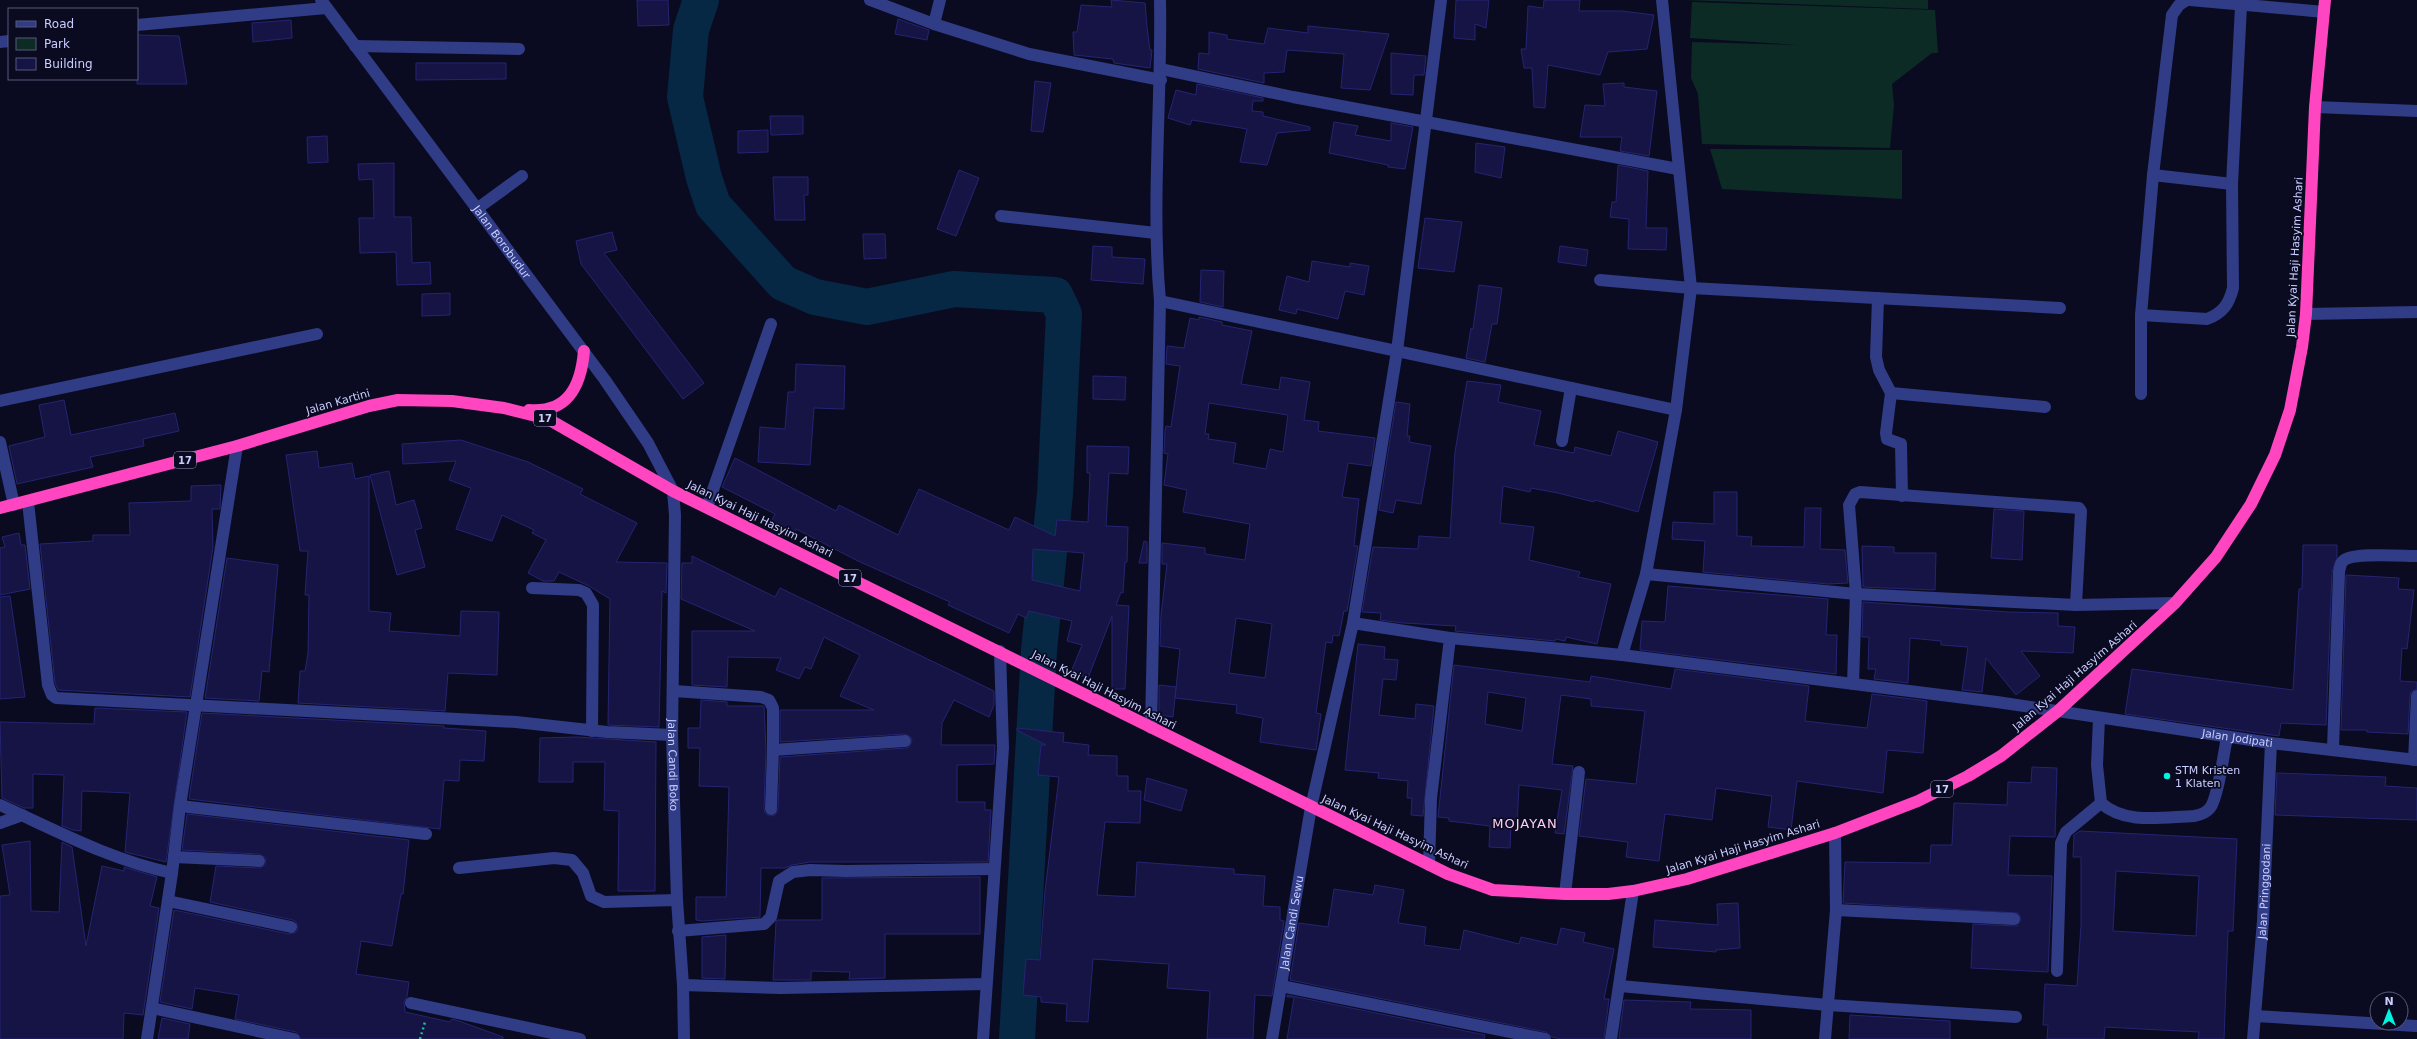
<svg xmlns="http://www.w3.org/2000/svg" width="2417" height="1039" viewBox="0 0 2417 1039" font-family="'DejaVu Sans',sans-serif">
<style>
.green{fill:#0d2b25}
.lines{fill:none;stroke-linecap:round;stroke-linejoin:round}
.river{stroke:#062844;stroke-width:36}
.building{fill:#151444;stroke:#252472;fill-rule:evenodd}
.path{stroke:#20bd96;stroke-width:2.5;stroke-dasharray:2 3;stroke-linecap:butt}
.minor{stroke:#303c85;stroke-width:12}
.highway{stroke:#ff45c0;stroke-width:12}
.poi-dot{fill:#00f5e0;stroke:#0a0b21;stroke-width:1.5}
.labels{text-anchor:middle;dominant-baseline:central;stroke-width:3.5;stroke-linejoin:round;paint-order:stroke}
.shield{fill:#0a0b21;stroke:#9094bc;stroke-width:1}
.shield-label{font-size:10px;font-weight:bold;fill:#caceff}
.street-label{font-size:11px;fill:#caceff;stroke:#0a0b21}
.poi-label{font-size:11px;fill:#caceff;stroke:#0a0b21;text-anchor:start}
.quarter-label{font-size:13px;letter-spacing:1px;fill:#ffccf6;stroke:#0a0b21}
</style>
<rect width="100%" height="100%" fill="#0a0b21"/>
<g class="green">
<polygon points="1684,0 1928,0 1928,9"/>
<polygon points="1692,2 1935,10 1938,53 1932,53 1892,84 1894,105 1890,148 1702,144 1698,94 1691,78 1692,42 1799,45 1690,38"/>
<polygon points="1710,149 1902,150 1902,199 1722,189"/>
</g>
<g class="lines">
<polyline class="river" points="701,0 691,30 685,97 704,178 713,205 783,283 815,297 867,307 954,289 1055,295 1064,314 1055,494 1039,650 1017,1039"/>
</g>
<g class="building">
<polygon points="637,0 668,0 669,25 638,26"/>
<polygon points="1111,0 1145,3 1147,27 1150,50 1152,50 1150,68 1114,63 1113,59 1074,55 1073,32 1077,32 1081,5 1112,7"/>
<polygon points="1456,0 1489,0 1486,28 1475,24 1475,40 1454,38"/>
<polygon points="1544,0 1580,0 1579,11 1622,11 1654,15 1647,49 1608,52 1600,75 1548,65 1545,108 1534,107 1532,68 1524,68 1521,49 1526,49 1528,6 1543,8"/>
<polygon points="898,19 929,30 927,40 895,34"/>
<polygon points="291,20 292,38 253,42 252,23"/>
<polygon points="1308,26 1389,34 1370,90 1341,88 1344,54 1287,50 1284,72 1264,73 1264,83 1198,69 1199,53 1209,54 1209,32 1227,35 1227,39 1264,44 1268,28 1308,33"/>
<polygon points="137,35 179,36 187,84 137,84"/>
<polygon points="1391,53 1426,56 1424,75 1414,75 1413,95 1391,94"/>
<polygon points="416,63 506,63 506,79 416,80"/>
<polygon points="1035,81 1051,83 1043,132 1031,131"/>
<polygon points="1624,83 1624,87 1657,91 1649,156 1620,151 1622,137 1580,137 1585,105 1605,106 1603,84"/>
<polygon points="1197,84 1263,98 1263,101 1253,101 1252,111 1263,112 1263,116 1310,127 1310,130 1277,133 1267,165 1240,162 1247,129 1192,120 1190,125 1168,118 1176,90 1196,95"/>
<polygon points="770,116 803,116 803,134 771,135"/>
<polygon points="1334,122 1358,126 1355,135 1391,141 1391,123 1413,127 1405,169 1388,167 1388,165 1329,153"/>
<polygon points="768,130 768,152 738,153 738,131"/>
<polygon points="327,136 328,162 308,163 307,137"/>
<polygon points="1476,143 1505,147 1501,178 1475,172"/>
<polygon points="394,163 394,217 411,217 412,263 430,262 431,284 397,285 396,252 360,253 359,218 374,218 373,179 359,180 358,164"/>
<polygon points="1618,165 1648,171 1646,228 1667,228 1666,250 1628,249 1629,219 1610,217 1612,202 1616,202"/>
<polygon points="959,170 979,178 956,236 937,229"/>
<polygon points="773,177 808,177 808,195 804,195 805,220 775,220"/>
<polygon points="1425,218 1462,222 1454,272 1418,268"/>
<polygon points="612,232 617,250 604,253 704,383 683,399 581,264 576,241"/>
<polygon points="863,234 885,234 886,258 864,259"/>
<polygon points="1093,246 1112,247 1112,257 1145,259 1143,284 1091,280"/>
<polygon points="1560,246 1588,250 1586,266 1558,262"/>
<polygon points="1312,261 1350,267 1350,263 1369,266 1364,295 1345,291 1338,319 1297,309 1296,314 1279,310 1287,276 1309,282"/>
<polygon points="1201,270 1224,271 1223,307 1200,302"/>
<polygon points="1479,285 1502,288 1497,324 1492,324 1485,362 1466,358 1471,328 1473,329"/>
<polygon points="450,293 450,315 422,316 422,294"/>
<path d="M1199,317L1222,322V325L1252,331L1241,384L1279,390L1281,377L1310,382L1304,420L1319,422L1318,431L1375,438L1371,466L1348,463L1342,497L1359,499L1354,546H1358L1347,611H1344L1339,636L1333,635L1332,643L1326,642L1316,713L1321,714L1316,750L1260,742L1263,718L1236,713L1237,705L1175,698L1180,649L1160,646L1161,615L1167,564H1162V543L1205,548V554L1245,560L1250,524L1183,512L1187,490L1164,485L1168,454L1164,453L1165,431L1166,426L1171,427L1180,366L1166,364L1167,346L1184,348L1190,318L1199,320ZM1209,403L1288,415L1283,452L1270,449L1266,469L1233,463L1236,443L1208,439L1209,434H1205ZM1236,618L1272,624L1265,678L1229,673Z"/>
<polygon points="796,364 845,366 844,409 814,408 810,465 758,462 760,427 785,429 788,392 795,392"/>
<polygon points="1093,376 1126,377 1125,400 1093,399"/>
<polygon points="1467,381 1501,385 1498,402 1541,411 1534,445 1574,453 1575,447 1611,456 1618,431 1658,442 1638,512 1595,500 1594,502 1558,493 1531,488 1530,492 1503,486 1500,523 1534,527 1529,560 1580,572 1578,577 1611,584 1597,644 1566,637 1565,641 1556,639 1555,641 1455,631 1456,626 1403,623 1380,620 1381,613 1362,612 1373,547 1418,549 1419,536 1450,538 1455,452"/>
<polygon points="64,400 71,435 175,413 179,431 143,439 144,446 90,457 93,467 17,484 9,446 45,437 39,405"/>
<polygon points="1396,402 1410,404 1407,436 1410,436 1409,442 1431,446 1421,504 1396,500 1393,513 1379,510"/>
<polygon points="461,440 528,462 561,478 583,489 580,494 637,523 616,562 667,563 666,593 662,591 659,727 608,725 610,599 589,586 559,572 554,581 543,581 528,573 546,540 532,533 534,530 502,515 492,541 456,529 471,488 449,480 456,461 403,464 402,444"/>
<path d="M1087,446L1129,447L1128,474L1109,473L1106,526L1128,527L1127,562H1125L1123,593L1121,592L1116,605L1129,606L1125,689H1112V616L1088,678L1071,672L1082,645L1067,641L1072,621L1029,611L1026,618L1018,614L1009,633L948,605L950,602L858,561L796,529L794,533L771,522L775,514L722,487L735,458L836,511L839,505L898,535L919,489L1009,530L1015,517L1055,536L1057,520L1088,522L1090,473H1087ZM1033,549L1084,553L1080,591L1032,580Z"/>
<polygon points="317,451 319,468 352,463 355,479 369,476 369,611 391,613 389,631 460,636 461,611 499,612 497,675 448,673 445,711 298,703 300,671 305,671 308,653 309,595 305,595 308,551 300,551 286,455"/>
<polygon points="389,471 396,505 414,500 422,528 415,530 425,567 397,575 370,475"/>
<polygon points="221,485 220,509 212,509 213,547 190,697 58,690 55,683 40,544 93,541 93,535 130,535 129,503 191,501 191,486"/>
<polygon points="1714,492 1737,492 1737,536 1752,537 1751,546 1804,547 1805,508 1821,508 1820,549 1845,550 1848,583 1828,584 1703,572 1705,541 1672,539 1673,522 1714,524"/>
<polygon points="1994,509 2024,511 2022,560 1991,558"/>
<polygon points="19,533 21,545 25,545 30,589 0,595 0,548 5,547 2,537"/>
<polygon points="1144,541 1147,542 1147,563 1139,563"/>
<polygon points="2303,545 2337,545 2337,557 2332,572 2326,725 2281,723 2279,736 2125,714 2132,669 2293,690 2299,589 2302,589"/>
<polygon points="1862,546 1894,547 1894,553 1936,553 1935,590 1863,587"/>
<polygon points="692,556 775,597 780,588 994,691 994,705 989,717 954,700 942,723 941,745 995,745 994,764 957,765 957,802 985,802 985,810 991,810 988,862 810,862 792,865 785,868 761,868 760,917 702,921 696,920 696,897 726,897 729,787 699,786 700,748 688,748 688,728 700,728 701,700 727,702 727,706 764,706 766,750 764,809 765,813 770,816 775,815 778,809 780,757 906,748 909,747 912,741 911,737 904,734 780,742 780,710 874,710 840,696 860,655 824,637 811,669 805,667 799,679 776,670 781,658 728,657 727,687 692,685 692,631 755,631 681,599 682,563 692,563"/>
<polygon points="227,558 278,565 269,672 262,671 259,701 205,698"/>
<polygon points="2346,575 2399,578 2398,589 2414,590 2407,649 2402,648 2400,681 2417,682 2417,689 2411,692 2410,696 2408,734 2367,732 2367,730 2341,730"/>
<polygon points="1668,586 1828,599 1826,635 1837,635 1836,674 1640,650 1642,621 1665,622"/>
<polygon points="10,596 25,697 0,699 0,597"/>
<polygon points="1863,602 2008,612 2058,613 2058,626 2075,627 2073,653 2021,651 2040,676 2016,695 1986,658 1982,692 1962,690 1968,647 1941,645 1941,641 1910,638 1908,683 1874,679 1876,669 1868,669 1869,637 1862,637"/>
<polygon points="1358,644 1385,647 1384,659 1398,660 1396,680 1383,679 1379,715 1415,719 1416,704 1434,706 1423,816 1411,815 1412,798 1407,798 1408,781 1378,778 1379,773 1345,770"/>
<path d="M1454,665L1590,682L1591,676L1671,689L1675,669L1809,686L1805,721L1867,728L1872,694L1927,701L1923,753L1887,750L1883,793L1797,781L1791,830L1768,827L1772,796L1716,788L1712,820L1665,814L1659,861L1626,857L1628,842L1579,836L1586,779L1636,784L1645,711L1591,706V699L1561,695L1552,764L1573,766L1564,834L1555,833L1562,790L1519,785L1517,825L1511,824L1510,848L1489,847L1490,826L1449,821V818L1438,817ZM1488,692L1526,698L1522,731L1485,724Z"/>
<polygon points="1159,685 1176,687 1173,717 1159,715"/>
<polygon points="95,708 187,712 166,862 125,852 130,793 82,791 81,831 73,830 62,826 64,775 33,774 33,808 24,808 2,798 0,722 94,724"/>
<polygon points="202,713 444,726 444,728 486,731 484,761 460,760 459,781 444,780 440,829 189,799"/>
<polygon points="1017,728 1064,733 1063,742 1089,745 1088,755 1117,756 1117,776 1128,776 1128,791 1141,791 1140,823 1105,822 1097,895 1135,897 1137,862 1234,869 1234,874 1265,876 1263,906 1280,907 1280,920 1284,921 1272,996 1255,995 1253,1039 1207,1039 1210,991 1167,988 1169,964 1093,959 1088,1022 1066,1021 1067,1004 1041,1002 1041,997 1023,995 1026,959 1040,960 1045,891 1059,777 1038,775 1041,745 1046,745 1017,730"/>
<polygon points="577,737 656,742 655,891 618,891 619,811 604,810 605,762 573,762 573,782 539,782 540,738"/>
<polygon points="2032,767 2057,768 2055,837 2010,836 2008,875 2052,876 2048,972 1971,968 1973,924 2017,926 2021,919 2018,913 1843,903 1845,862 1930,863 1931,845 1952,845 1954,803 2007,805 2008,782 2031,783"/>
<polygon points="2277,773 2386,777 2385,786 2417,788 2417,820 2275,815"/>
<polygon points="1147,778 1187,790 1181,811 1144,800"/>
<polygon points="187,814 409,840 403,894 401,894 392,946 361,941 356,974 409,982 407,997 404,1002 405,1012 450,1022 452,1019 459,1021 503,1037 503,1039 301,1039 296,1032 235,1019 239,995 195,988 192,1009 160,1002 174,910 289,934 296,932 298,928 296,922 293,920 210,902 216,866 259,868 265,865 266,858 259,854 182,850"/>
<path d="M2080,831L2237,839L2233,931H2228L2224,1039H2198L2199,1032L2105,1027L2104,1039H2047L2048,1025H2043L2045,984L2077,986L2081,925V857H2073L2074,835ZM2116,871L2199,876L2196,936L2113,931Z"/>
<polygon points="30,841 31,911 59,912 62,842 72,847 86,946 102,866 124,871 124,867 157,877 150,906 159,908 143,1015 124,1013 123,1039 0,1039 0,896 10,895 2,845"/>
<polygon points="980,877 980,934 885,934 885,978 849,979 850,972 811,971 811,980 773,980 776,922 777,920 822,920 822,878"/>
<polygon points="1375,885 1404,890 1398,923 1426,927 1424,945 1460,950 1464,930 1519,944 1521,937 1557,945 1561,928 1585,933 1583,942 1614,949 1604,999 1609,999 1604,1039 1561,1039 1552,1037 1546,1032 1290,980 1299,923 1328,927 1334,889 1373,895"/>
<polygon points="1738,903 1740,948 1716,950 1716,952 1653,947 1655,920 1718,925 1717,904"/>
<polygon points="726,935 725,979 702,978 702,937"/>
<polygon points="1287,995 1485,1035 1484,1039 1287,1039 1294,997 1287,997"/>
<polygon points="1624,1000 1691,1002 1690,1009 1751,1010 1751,1039 1619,1039"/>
<polygon points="1850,1015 1950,1021 1950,1039 1849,1039"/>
<polygon points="162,1018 190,1024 188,1039 158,1039"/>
</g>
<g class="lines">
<polyline class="path" points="420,1039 425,1022"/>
<g class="minor">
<path id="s1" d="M321,0L605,380L648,443L673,491L675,515L672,735L677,900L683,985L684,1039"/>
<polyline points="870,0 934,24 1029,54 1161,80"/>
<polyline points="2190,0 2324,12"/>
<polyline points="934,24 940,0"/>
<polyline points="137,25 326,8"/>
<polyline points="0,42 9,41"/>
<polyline points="355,46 519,49"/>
<polyline points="1161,69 1293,97 1678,169"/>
<polyline points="2315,107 2417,111"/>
<polyline points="2153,175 2232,184"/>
<polyline points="478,208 522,176"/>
<polyline points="1001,216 1156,233"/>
<polyline points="1600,280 1691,288 2060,308"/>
<polyline points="1878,298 1876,357 1879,370 1891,393 1886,433 1887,439 1901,444 1902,496"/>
<polyline points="1160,301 1676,410"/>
<polyline points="2306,314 2417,312"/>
<path d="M2141,315L2207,319C2223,313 2229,304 2233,288L2232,184L2241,6"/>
<polyline points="1891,393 2045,407"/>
<polyline points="2141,394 2141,315 2153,175 2172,15 2179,5 2187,0"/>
<polyline points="0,401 317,334"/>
<polyline points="1562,441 1571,388"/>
<polyline points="0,442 14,505"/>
<polyline points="28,502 48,685 52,695 56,698 516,722 607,732 672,735"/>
<polyline points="707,507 771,324"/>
<polyline points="1646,574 1856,594 2076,605 2175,603"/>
<polyline points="532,588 579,590 586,593 593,605 592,731"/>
<polyline points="1353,623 1397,351 1441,0"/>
<polyline points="1622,655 1646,574 1676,410 1691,288 1662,0"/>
<polyline points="1853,684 1856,594 1849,505 1855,494 1860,492 2079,508 2081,511 2076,605"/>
<polyline points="674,691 761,697 769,700 773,708 773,750 905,741"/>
<path d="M2099,718L2097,765L2101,803C2125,825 2163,817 2194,816C2200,815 2206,813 2210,808C2218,798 2224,752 2227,737"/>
<path d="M1151,728L1160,301C1151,201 1162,100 1160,0"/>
<path d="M2333,749L2339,572C2340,568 2340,564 2343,561C2352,552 2403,556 2417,556"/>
<polyline points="2414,760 2417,696"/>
<path d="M0,805C57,831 111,860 172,873"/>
<polyline points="180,806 426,834"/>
<polyline points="771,809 773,750"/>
<polyline points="0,823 22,815"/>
<polyline points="174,857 259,861"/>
<polyline points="1429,865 1431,798 1450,638"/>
<polyline points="459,868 554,858 572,860 583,873 591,896 604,902 677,900"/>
<polyline points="1565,894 1579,772"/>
<polyline points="168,901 291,927"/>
<polyline points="1836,910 2014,919"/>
<polyline points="678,931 764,924 771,917 779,881 793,872 810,870 845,871 994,869"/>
<polyline points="2057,971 2061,843 2066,832 2101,803"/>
<polyline points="683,985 781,988 986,984"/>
<polyline points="1281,986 1545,1039"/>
<polyline points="1620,986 1828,1005 2016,1017"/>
<polyline points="411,1003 580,1039"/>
<polyline points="152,1008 294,1039"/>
<polyline points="2256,1016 2416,1026"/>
<polyline points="147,1039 172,873 180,806 237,446"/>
<polyline points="983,1039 1003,748 1000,651"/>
<path id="s2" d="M1272,1039L1311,807L1353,623L1450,638L1622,655L1997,702L2271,743L2417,760"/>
<polyline points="1611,1039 1633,891"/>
<polyline points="1825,1039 1836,910 1835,833"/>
<path id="s3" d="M2253,1039L2263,921L2271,743"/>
</g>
<g class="highway">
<path d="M529,410C569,413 581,385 584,351"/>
<polyline points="0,508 237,446 369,406 398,400 452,401 504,408 548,419 673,491 1448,874 1493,890 1565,894 1608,894 1633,891 1687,879 1835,833 1918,801 1968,776 2001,756 2058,711 2175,603 2216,557 2251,504 2275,455 2290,410 2302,347 2306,314 2315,107 2325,0"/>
</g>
</g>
<circle class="poi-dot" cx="2167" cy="776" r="4"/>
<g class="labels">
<g class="shield">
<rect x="534" y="410" width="22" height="16" rx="3"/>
<rect x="174" y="452" width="22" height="16" rx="3"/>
<rect x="839" y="570" width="22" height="16" rx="3"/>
<rect x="1931" y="781" width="22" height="16" rx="3"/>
</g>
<g class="shield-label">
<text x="545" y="418">17</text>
<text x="185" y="460">17</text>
<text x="850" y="578">17</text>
<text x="1942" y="789">17</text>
</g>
<g class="street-label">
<text stroke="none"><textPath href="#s1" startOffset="302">Jalan Borobudur</textPath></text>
<text transform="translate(2295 257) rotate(-87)">Jalan Kyai Haji Hasyim Ashari</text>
<text transform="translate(338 402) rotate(-16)">Jalan Kartini</text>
<text transform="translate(760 519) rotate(26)">Jalan Kyai Haji Hasyim Ashari</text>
<text transform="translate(2075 676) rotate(-41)">Jalan Kyai Haji Hasyim Ashari</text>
<text transform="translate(1104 690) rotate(27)">Jalan Kyai Haji Hasyim Ashari</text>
<text stroke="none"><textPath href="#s2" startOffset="1316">Jalan Jodipati</textPath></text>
<text stroke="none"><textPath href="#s1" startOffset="879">Jalan Candi Boko</textPath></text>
<text transform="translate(1395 832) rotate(25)">Jalan Kyai Haji Hasyim Ashari</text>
<text transform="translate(1743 847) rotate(-17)">Jalan Kyai Haji Hasyim Ashari</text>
<text stroke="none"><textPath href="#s3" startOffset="148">Jalan Pringgodani</textPath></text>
<text stroke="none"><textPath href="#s2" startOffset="118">Jalan Candi Sewu</textPath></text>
</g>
<g class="poi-label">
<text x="2175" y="770">STM Kristen<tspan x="2175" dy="13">1 Klaten</tspan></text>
</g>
<g class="quarter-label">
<text x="1525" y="823">MOJAYAN</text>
</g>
</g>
<rect x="8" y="8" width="130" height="72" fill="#0a0b21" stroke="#57597a"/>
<rect x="16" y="21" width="20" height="6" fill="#303c85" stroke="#57597a"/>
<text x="44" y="28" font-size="12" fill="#caceff">Road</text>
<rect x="16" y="38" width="20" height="12" fill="#0d2b25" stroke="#57597a"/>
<text x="44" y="48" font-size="12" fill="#caceff">Park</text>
<rect x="16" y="58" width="20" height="12" fill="#151444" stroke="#57597a"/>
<text x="44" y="68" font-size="12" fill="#caceff">Building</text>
<g transform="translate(2389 1011)"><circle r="19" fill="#0a0b21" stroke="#57597a"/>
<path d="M0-3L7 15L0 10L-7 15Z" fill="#00f5e0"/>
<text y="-6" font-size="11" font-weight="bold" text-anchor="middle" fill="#caceff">N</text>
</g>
</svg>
